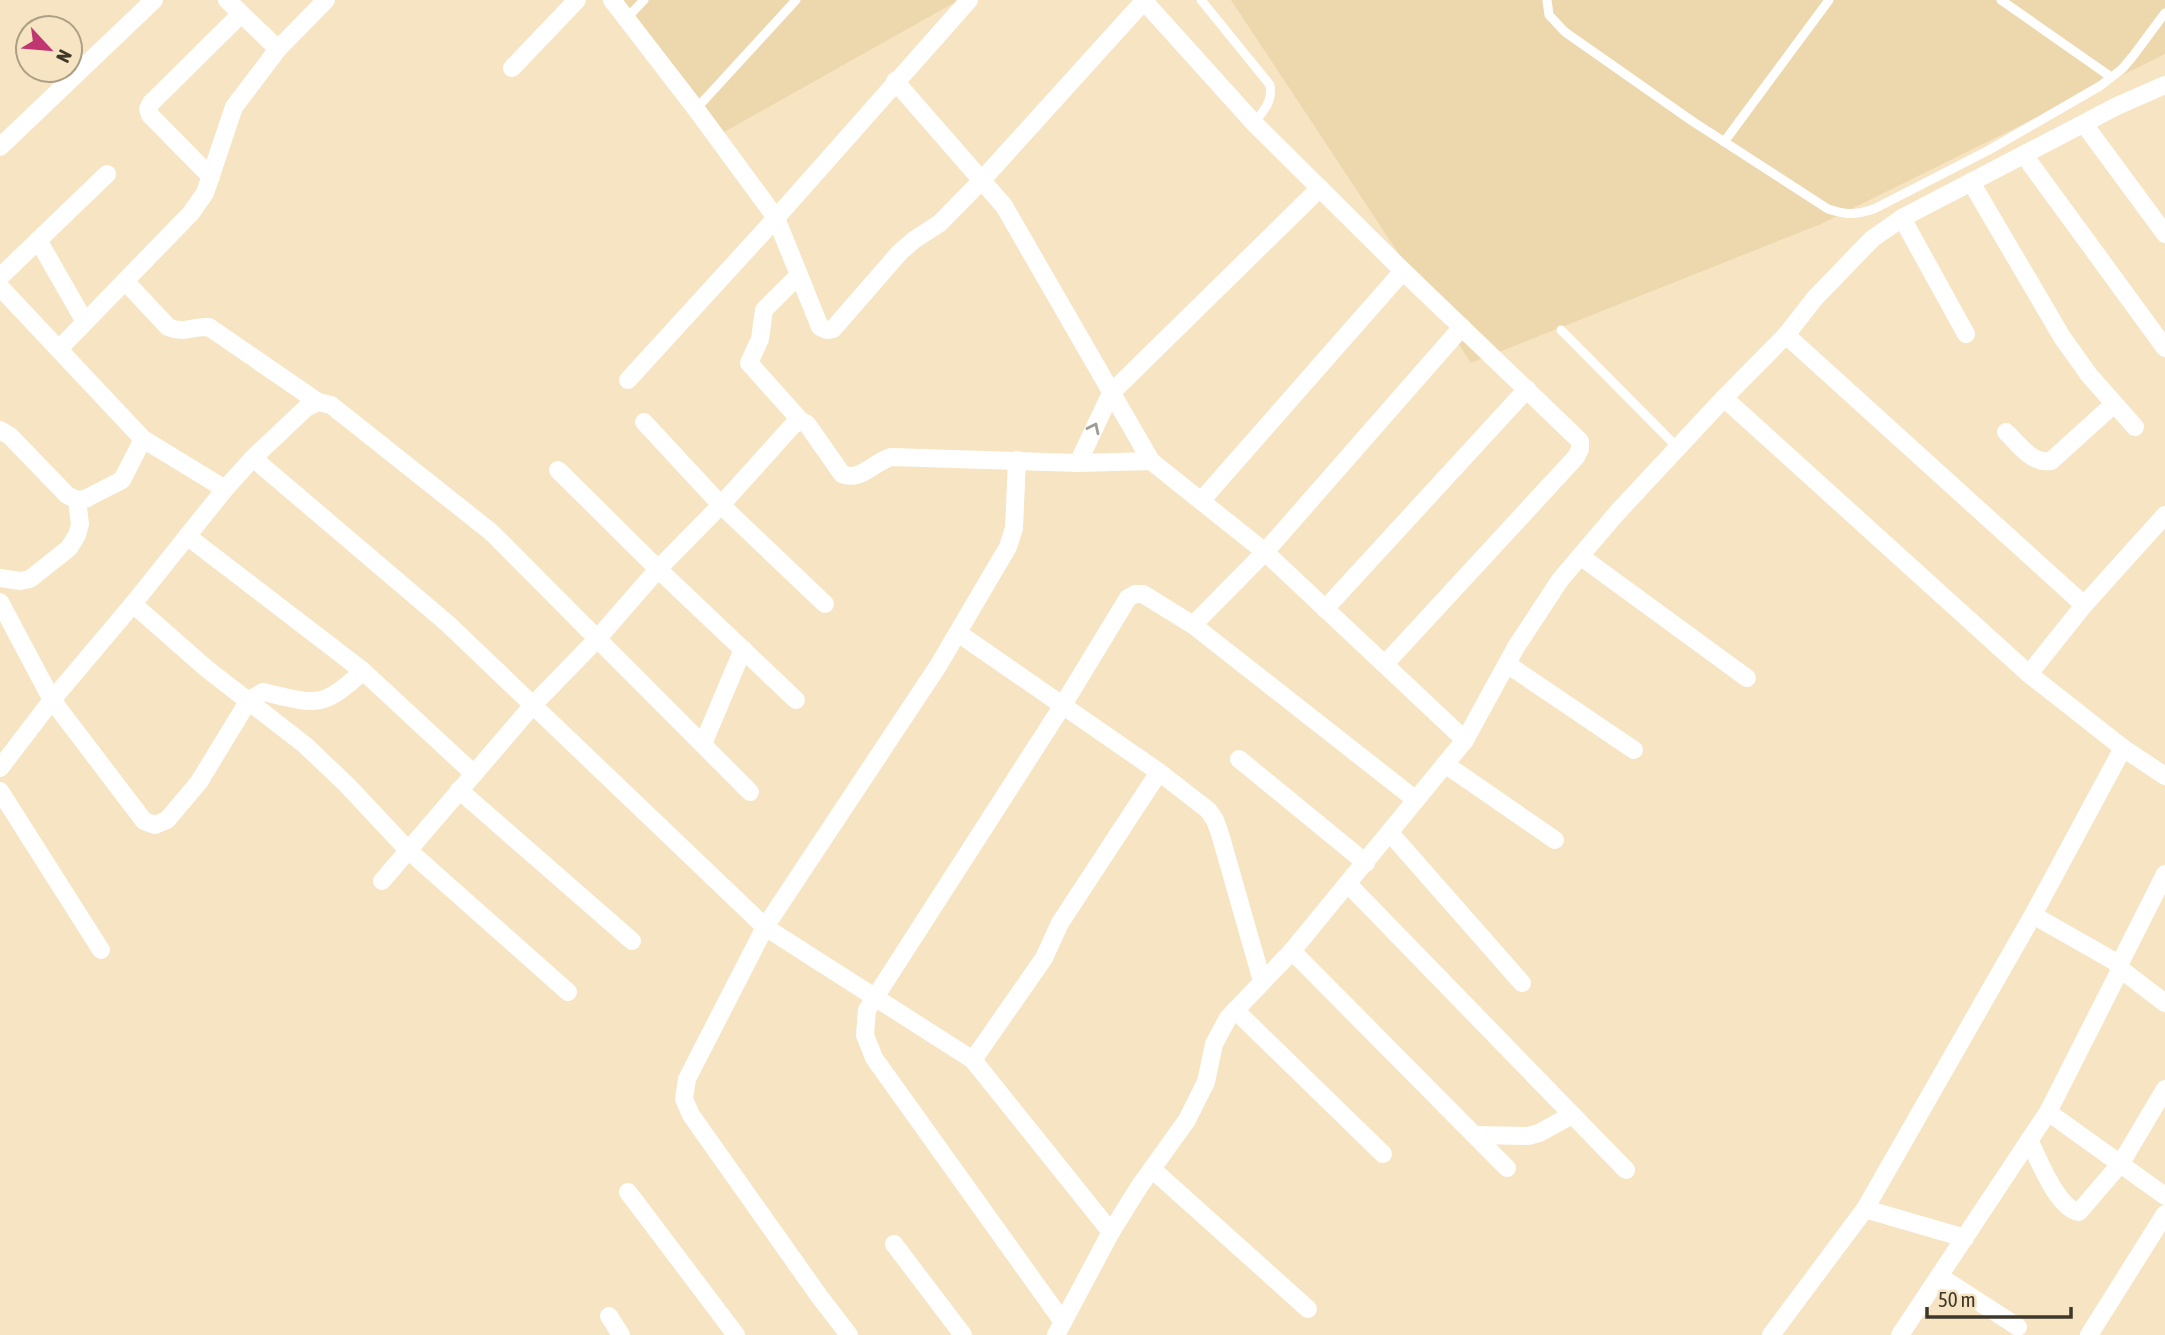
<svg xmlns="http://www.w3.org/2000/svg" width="2165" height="1335" viewBox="0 0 2165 1335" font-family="'Asap Condensed',sans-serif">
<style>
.built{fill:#edd8ae}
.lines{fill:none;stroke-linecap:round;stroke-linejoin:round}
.lane{stroke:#fff;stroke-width:9}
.street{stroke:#fff;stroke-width:18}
.oneway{stroke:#9e9b94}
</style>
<rect width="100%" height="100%" fill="#f6e4c2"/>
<g class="built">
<polygon points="617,0 959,0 717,136"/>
<polygon points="1231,0 2165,0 2165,54 1821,224 1471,363"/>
</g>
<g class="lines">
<g class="lane">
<path d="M1201,0L1270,85C1273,102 1264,110 1254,123"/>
<path d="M1547,0L1549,15L1565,32L1692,121L1828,209C1846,215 1856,215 1874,209L1989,150L2100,86L2122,69L2133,56L2165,13"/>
<polyline points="2001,0 2111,77"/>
<polyline points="627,18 644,0"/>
<polyline points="696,109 796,0"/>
<polyline points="1724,142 1829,0"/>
<polyline points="1561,330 1678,448"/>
</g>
<g class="street">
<polyline points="227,0 278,49"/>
<polyline points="612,0 696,109 776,218 820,327 827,330 833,329 900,252 914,240 940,223 982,180 1144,1"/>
<polyline points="1143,0 1254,123 1403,271 1580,441 1580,449 1576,457 1385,664"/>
<polyline points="512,68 577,0"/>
<polyline points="895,81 1004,206 1151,461 1265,552 1465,740"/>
<polyline points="2084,124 2165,234"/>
<polyline points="0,147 154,0"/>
<polyline points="2024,155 2165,348"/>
<polyline points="211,177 150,115 148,109 151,103 241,14"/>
<polyline points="1971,182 2062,337 2089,375 2135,427"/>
<polyline points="1902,218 1966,334"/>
<polyline points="38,240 85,322"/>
<polyline points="799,275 764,310 760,339 749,363 801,421"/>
<polyline points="0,277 107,174"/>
<path d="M125,281L168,327C185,334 192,326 209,327L318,402"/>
<polyline points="0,287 143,439 225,489"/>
<polyline points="1786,335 2084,605"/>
<polyline points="59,349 191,213 205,193 234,107 278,49 326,0"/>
<polyline points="628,380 776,218 969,0"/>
<polyline points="1724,398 2029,674 2123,748 2165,776"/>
<polyline points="644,422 721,505 825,604"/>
<polyline points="0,430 10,436 67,495 77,500 85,499 122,480 143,439"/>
<path d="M2006,432C2019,444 2031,464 2051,461L2114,404"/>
<polyline points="253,458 448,624 765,927 973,1060 1111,1232"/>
<polyline points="1078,463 1111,393 1320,188"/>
<polyline points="558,470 658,569 796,700"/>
<polyline points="1201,501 1403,271"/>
<polyline points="187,536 363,671 474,774"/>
<polyline points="1580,556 1747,678"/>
<polyline points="0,578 20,581 30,579 69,548 77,535 80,524 77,500"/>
<path d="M0,602L52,700L144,821L155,825L167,820L199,782L249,700L263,692C316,704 321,710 363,671"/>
<polyline points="133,604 207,669 305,745 347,785 408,850 568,992"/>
<polyline points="1325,609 1527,389"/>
<polyline points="1193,625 1416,800"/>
<polyline points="958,633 1159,772 1208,810 1215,820 1220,834 1262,981"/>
<polyline points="1507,664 1634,750"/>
<polyline points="2029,674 2084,605 2165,515"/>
<polyline points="703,744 743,649"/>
<polyline points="1239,759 1366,863"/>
<polyline points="1445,764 1555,840"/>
<polyline points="0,768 52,700 133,604 225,489 253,458 306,408 318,402 331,405 491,532 750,792"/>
<polyline points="459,790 632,941"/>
<polyline points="0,791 101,950"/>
<polyline points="1390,833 1522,983"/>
<polyline points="2165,874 2118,967 2165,1003"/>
<path d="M382,881L533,705L598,638L658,569L721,505L793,425L801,421L807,424L842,474C860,482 874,462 891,457L1078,463L1151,461"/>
<polyline points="1348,884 1626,1170"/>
<polyline points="2033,915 2119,964"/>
<polyline points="1292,951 1507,1168"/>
<polyline points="1235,1010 1383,1154"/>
<polyline points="973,1060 1044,958 1060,923 1159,772"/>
<polyline points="2048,1112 2165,1196"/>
<polyline points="1475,1135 1528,1136 1539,1133 1572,1115"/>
<path d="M2029,1140C2039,1160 2057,1208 2079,1212L2121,1163L2165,1089"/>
<polyline points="1152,1169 1308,1309"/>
<polyline points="628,1192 736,1335"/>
<polyline points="1865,1209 1965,1238"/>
<polyline points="894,1244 963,1335"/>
<polyline points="1939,1276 2018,1327"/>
<polyline points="609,1316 621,1335"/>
<polyline points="1063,1322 874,1058 865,1035 867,1010 1063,705 1128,598 1135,594 1143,594 1193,625 1265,552 1462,327"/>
<polyline points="849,1335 819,1296 691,1115 684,1099 687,1079 765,927 938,666 1008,547 1014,528 1017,460"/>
<polyline points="1056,1335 1111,1232 1139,1187 1187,1120 1206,1082 1214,1044 1228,1018 1292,951 1465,740 1516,647 1560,580 1616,514 1724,398 1786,335 1815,298 1872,239 1902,218 2117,106 2165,85"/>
<polyline points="1771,1335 1865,1209 2033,915 2123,748"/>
<polyline points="1900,1335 2048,1112 2120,970"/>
<polyline points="2089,1335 2165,1214"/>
</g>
</g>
<defs><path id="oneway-chevron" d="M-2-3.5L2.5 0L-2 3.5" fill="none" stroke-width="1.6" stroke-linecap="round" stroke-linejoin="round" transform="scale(1.75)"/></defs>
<use class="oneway" href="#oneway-chevron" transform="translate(1094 428) rotate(-64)"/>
<g transform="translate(49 49) rotate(116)"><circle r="33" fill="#f6e4c2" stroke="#ac9f85" stroke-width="2"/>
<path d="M0-5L12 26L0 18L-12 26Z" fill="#c03671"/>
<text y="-10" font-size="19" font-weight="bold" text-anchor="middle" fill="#3e372a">N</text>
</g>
<path d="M1927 1307v10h144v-10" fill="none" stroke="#3e372a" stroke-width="3.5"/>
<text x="1938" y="1307" font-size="21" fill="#3e372a" stroke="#f6e4c2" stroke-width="5" paint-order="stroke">50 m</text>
</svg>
